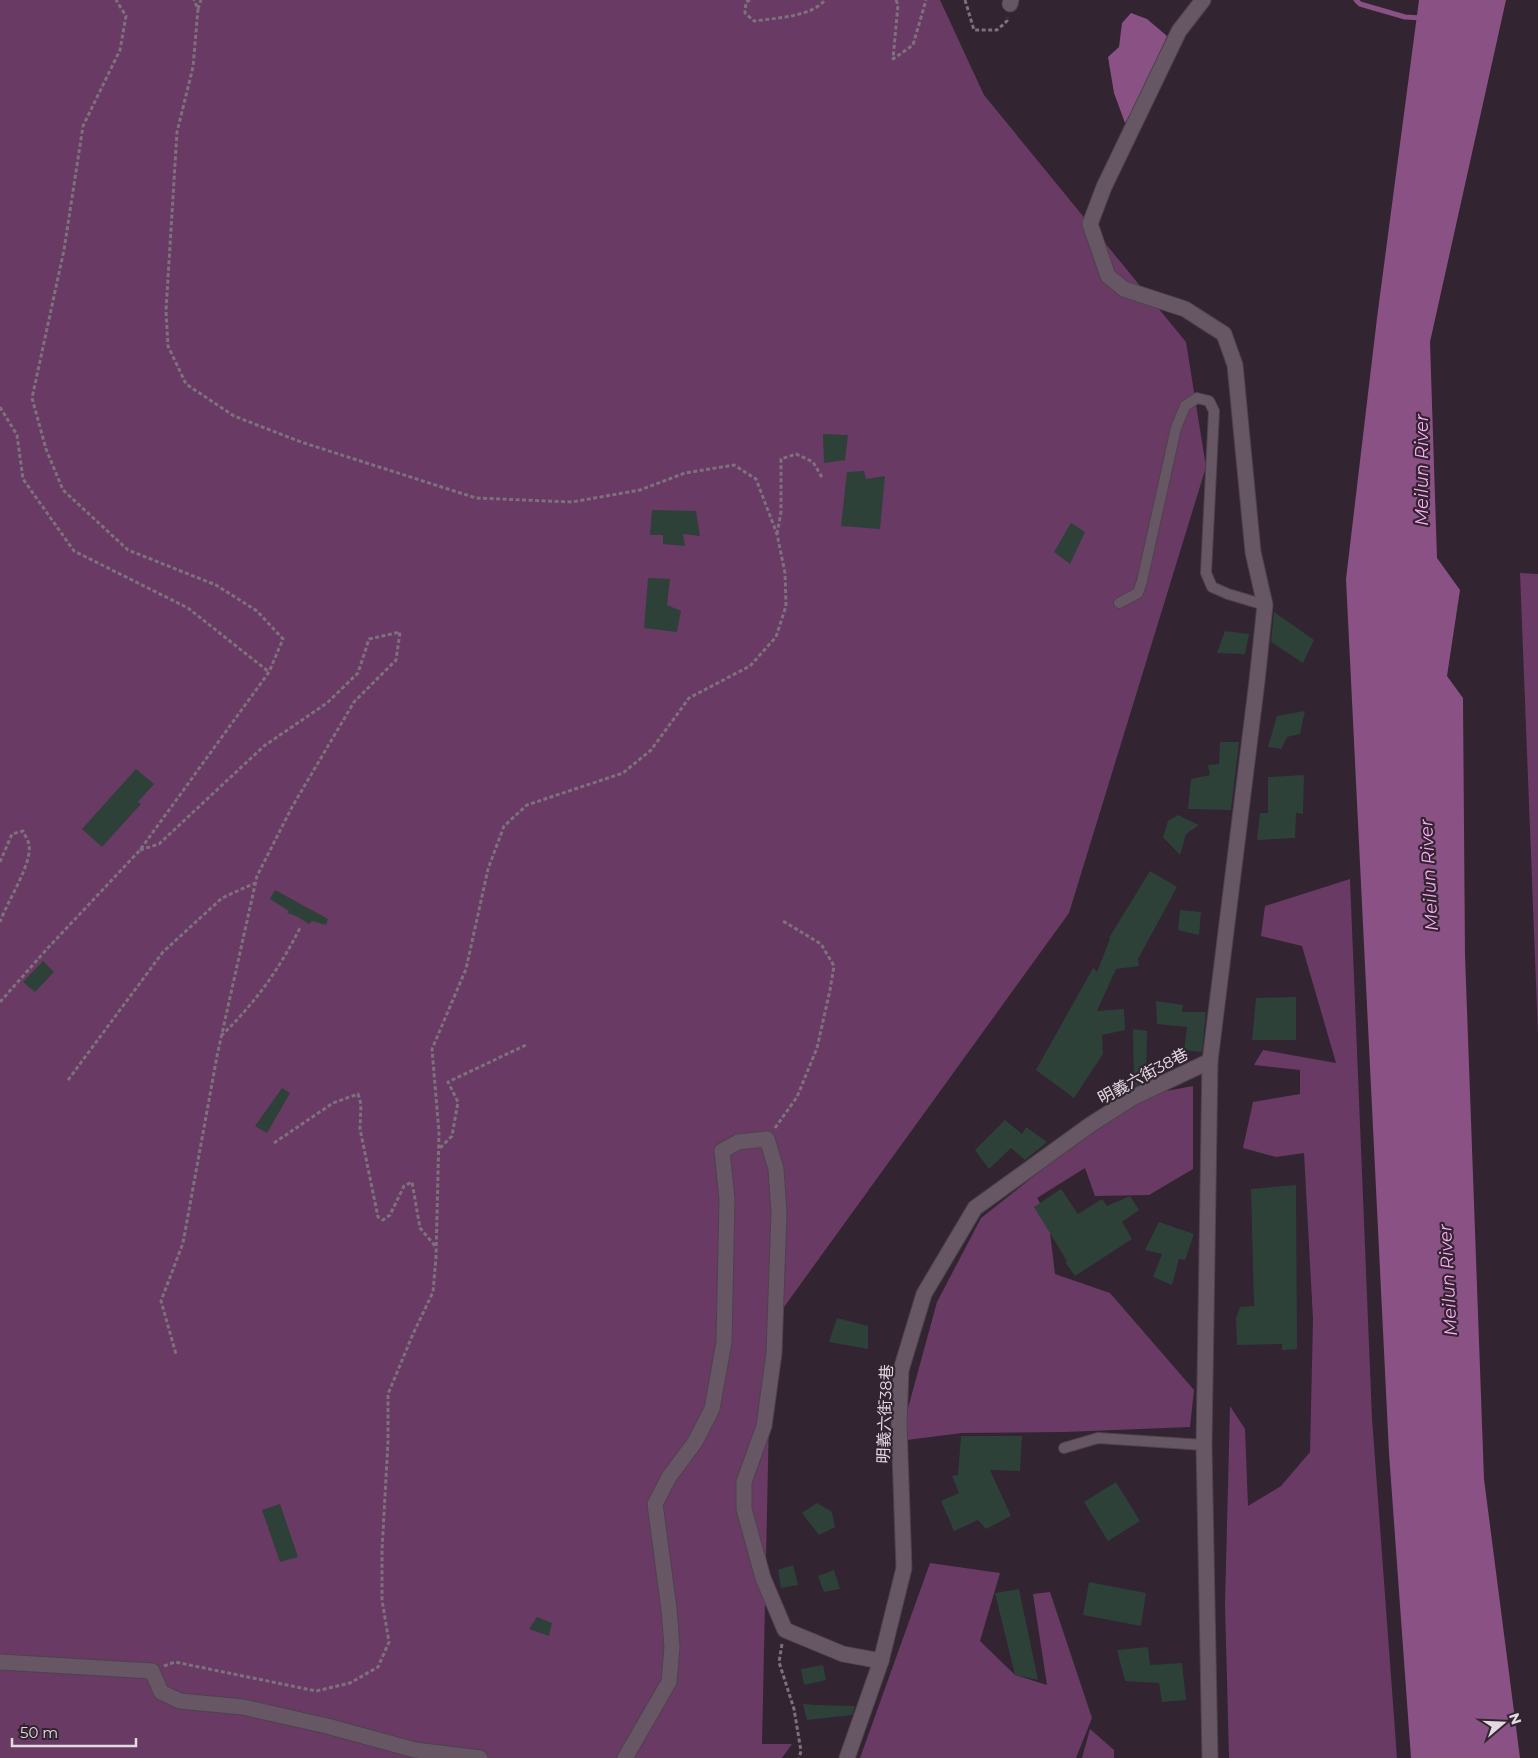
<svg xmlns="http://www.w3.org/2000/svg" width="1538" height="1758" viewBox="0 0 1538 1758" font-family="Montserrat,'Noto Sans TC',sans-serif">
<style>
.green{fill:#693a64}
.water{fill:#8a5184}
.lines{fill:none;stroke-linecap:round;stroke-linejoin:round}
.stream{stroke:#8a5184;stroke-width:5}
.building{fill:#2d4139}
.lane-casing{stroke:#4e424c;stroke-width:12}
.street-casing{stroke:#4e424c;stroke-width:17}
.secondary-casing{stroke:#4e424c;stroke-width:17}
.path{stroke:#7d717b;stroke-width:3;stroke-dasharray:4 2.5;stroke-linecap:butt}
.lane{stroke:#675765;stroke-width:10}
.street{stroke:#675765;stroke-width:15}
.secondary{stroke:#675765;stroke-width:15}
.labels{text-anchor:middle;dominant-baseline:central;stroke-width:4.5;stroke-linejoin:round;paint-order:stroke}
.street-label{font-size:16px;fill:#e3d9e1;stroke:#322430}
.water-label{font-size:18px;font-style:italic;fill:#fcaaf3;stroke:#322430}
</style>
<rect width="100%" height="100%" fill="#322430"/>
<g class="green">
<polygon points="0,0 940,0 984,95 1186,342 1206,467 1069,913 771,1325 762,1744 792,1744 782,1758 0,1758"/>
<polygon points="1520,573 1538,574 1538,1035"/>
<polygon points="1350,879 1372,1418 1397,1758 1229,1758 1225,1604 1230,1406 1245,1429 1248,1506 1281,1486 1310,1452 1313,1319 1304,1153 1276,1157 1243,1148 1253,1102 1300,1094 1300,1070 1254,1065 1263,1050 1336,1063 1302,946 1261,936 1265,906"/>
<polygon points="1193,1086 1193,1169 1149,1195 1095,1196 1085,1168 1037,1198 1048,1216 1055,1274 1110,1293 1194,1390 1190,1427 1065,1432 962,1433 899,1441 937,1302 981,1218 1134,1097"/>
<polygon points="930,1563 1000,1573 980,1641 1015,1675 1047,1685 1033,1594 1050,1592 1092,1718 1076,1758 860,1758"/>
<polygon points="1090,1729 1114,1750 1114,1758 1082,1758"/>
</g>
<g class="water">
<polygon points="1419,0 1506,0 1430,342 1437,558 1460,590 1447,676 1463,698 1465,955 1484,1479 1520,1758 1411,1758 1389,1453 1346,579 1377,318"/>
<polygon points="1131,13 1147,19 1167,36 1140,99 1125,123 1114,93 1108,57 1119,47 1122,23"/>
</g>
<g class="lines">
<polyline class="stream" points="1356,0 1360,4 1405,17 1422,18"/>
</g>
<g class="building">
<polygon points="823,434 848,435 845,460 824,463"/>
<polygon points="864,471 866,479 885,476 880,529 841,526 847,472"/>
<polygon points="652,510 696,511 700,536 683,534 685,546 663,544 663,535 650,535"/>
<polygon points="1071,523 1085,532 1070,564 1054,552"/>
<polygon points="648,578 670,579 667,605 681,611 677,632 644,628"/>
<polygon points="1274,612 1314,640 1303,663 1271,642"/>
<polygon points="1225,631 1249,634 1245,654 1217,653"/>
<polygon points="1305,711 1300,734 1287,737 1281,749 1268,747 1277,716"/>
<polygon points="1220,742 1239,742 1231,810 1188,809 1191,779 1210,775 1208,765 1219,764"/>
<polygon points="136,769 154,784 138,802 141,804 102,847 82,829"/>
<polygon points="1304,775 1303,814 1296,813 1295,838 1257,840 1260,813 1268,813 1268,777"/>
<polygon points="1178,815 1199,825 1186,834 1180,855 1163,837 1168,821"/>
<polygon points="1150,871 1177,887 1138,959 1139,966 1116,969 1097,1011 1124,1009 1125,1030 1102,1035 1103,1054 1074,1098 1036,1070 1093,968 1097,972 1110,939 1109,938"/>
<polygon points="275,890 328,919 326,925 312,921 309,924 296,916 287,913 289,911 270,899"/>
<polygon points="1180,910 1201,912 1199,935 1178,930"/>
<polygon points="43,961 54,972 35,992 23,982"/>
<polygon points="1296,997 1296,1040 1252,1040 1256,998"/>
<polygon points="1156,1001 1183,1005 1182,1012 1206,1012 1202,1052 1184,1050 1187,1027 1157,1024"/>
<polygon points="1133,1029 1147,1031 1146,1081 1134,1087"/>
<polygon points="282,1088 290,1093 267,1133 255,1126"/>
<polygon points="1005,1120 1022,1134 1026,1127 1047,1142 1025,1160 1011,1148 989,1169 975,1150"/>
<polygon points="1296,1185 1297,1349 1282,1350 1282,1344 1237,1345 1236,1318 1240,1307 1254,1306 1251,1189"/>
<polygon points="1061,1189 1078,1214 1102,1199 1107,1206 1130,1196 1139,1210 1122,1222 1132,1239 1075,1276 1065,1262 1067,1261 1034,1207"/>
<polygon points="1159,1222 1194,1234 1185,1260 1179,1259 1172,1285 1153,1277 1162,1254 1145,1250"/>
<polygon points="837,1318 868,1326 868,1349 829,1342"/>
<polygon points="961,1436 1022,1436 1020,1471 990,1470 1011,1516 986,1529 978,1520 954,1531 941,1501 959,1493 952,1476 958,1475"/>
<polygon points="1116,1482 1140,1521 1108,1541 1084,1502"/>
<polygon points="817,1503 832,1512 835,1527 819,1535 802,1513"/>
<polygon points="280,1504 298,1557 280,1562 262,1510"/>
<polygon points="793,1565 798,1585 781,1588 778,1570"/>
<polygon points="834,1570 840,1589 824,1592 818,1576"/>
<polygon points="1089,1582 1146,1593 1141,1626 1083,1615"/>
<polygon points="1019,1589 1038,1680 1015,1675 995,1593"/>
<polygon points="537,1617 552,1623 549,1636 529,1629"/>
<polygon points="1148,1647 1150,1665 1182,1663 1186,1700 1162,1702 1159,1683 1125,1681 1117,1650"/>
<polygon points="823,1665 826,1680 804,1685 801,1669"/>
<polygon points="803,1704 816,1705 855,1706 852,1715 807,1720"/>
</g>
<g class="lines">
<g class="lane-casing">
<g id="lane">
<polyline points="1119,603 1138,593 1142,581 1176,428 1185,406 1197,398 1209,401 1214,411 1206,573 1212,587 1228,594 1265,605"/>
<polyline points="1064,1448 1098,1438 1204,1445"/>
</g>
</g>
<g class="street-casing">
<g id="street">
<polyline points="1010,4 1011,0"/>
<polyline points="0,1662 152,1671 161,1692 180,1701 243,1707 327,1726 415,1750 480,1758"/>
<polyline points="625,1758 669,1682 672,1647 669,1609 655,1504 669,1477 695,1442 712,1409 724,1342 727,1199 722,1151 738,1142 767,1139 776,1169 779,1213 774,1353 764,1426 744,1482 744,1509 763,1578 785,1630 843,1654 881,1661"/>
<polyline points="847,1758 881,1661 904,1568 899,1425 901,1370 924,1294 975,1208 1090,1125 1134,1097 1210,1061"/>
</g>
</g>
<g class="secondary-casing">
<polyline id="secondary" points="1203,0 1179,31 1104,187 1090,224 1108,276 1124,289 1185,309 1224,334 1235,365 1253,552 1265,605 1257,681 1210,1061 1204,1445 1210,1758"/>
</g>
<g class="path">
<path d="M750,0L746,2L745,13L754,21C775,18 811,17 825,0"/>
<polyline points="896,0 898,5 893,59 913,45 926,0"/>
<polyline points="965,0 974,30 997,30 1007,21 1007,17"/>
<polyline points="198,9 201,0"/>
<polyline points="0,407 17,435 23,479 74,551 188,608 269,672"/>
<polyline points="777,534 781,512 781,459 796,454 813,462 823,479"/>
<polyline points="140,850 159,844 264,746 327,703 358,673 369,639 400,632 396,660 354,702 292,807 257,876 217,1056 183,1243 161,1301 176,1354"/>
<path d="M0,862L12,834L23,831C25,836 29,841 29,846C32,864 7,902 0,922"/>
<polyline points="0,1002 46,950 140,850 269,672 283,639 257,611 216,585 128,550 63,490 46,449 32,398 64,250 83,126 120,50 126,16 116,0"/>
<path d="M221,1036C256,1002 278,971 300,928"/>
<polyline points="68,1080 163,952 222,898 255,883"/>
<polyline points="775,1128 797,1097 817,1048 830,990 834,966 821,944 783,921"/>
<polyline points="274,1143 333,1103 358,1094 361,1104 360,1129 378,1217 383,1220 390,1215 404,1186 412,1182 420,1228 436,1247"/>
<polyline points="440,1148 452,1136 458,1102 448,1082 528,1044"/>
<polyline points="782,1644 779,1662 794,1709 801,1751 799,1758"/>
<polyline points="164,1666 175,1662 316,1691 350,1683 378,1667 389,1642 382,1600 382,1550 388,1442 388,1394 413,1334 433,1292 436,1257 439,1133 432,1049 466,969 488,869 504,826 527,805 623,773 651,750 689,698 750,666 776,637 786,606 785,573 777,534 756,479 734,465 685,473 640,490 572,502 476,498 301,442 234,416 186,384 168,346 166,311 177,132 193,67 198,9 194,0"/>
</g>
<use href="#lane" class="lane"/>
<use href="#street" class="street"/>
<use href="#secondary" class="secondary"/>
</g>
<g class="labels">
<g class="street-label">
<text transform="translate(1143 1076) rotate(-28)">明義六街38巷</text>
<text transform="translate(885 1414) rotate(-88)">明義六街38巷</text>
</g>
<g class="water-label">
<text transform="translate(1422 470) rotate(-90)">Meilun River</text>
<text transform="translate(1429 875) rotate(-93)">Meilun River</text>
<text transform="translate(1448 1280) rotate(-93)">Meilun River</text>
</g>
</g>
<g transform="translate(1503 1723) rotate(71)" stroke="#322430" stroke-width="4" paint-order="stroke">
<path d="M0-4L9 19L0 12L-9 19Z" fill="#e3d9e1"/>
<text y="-8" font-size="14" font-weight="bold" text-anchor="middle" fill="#e3d9e1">N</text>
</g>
<path d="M12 1738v8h124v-8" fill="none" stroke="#e3d9e1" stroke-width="2.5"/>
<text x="20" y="1738" font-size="15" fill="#e3d9e1" stroke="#322430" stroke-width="4" paint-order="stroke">50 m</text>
</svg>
